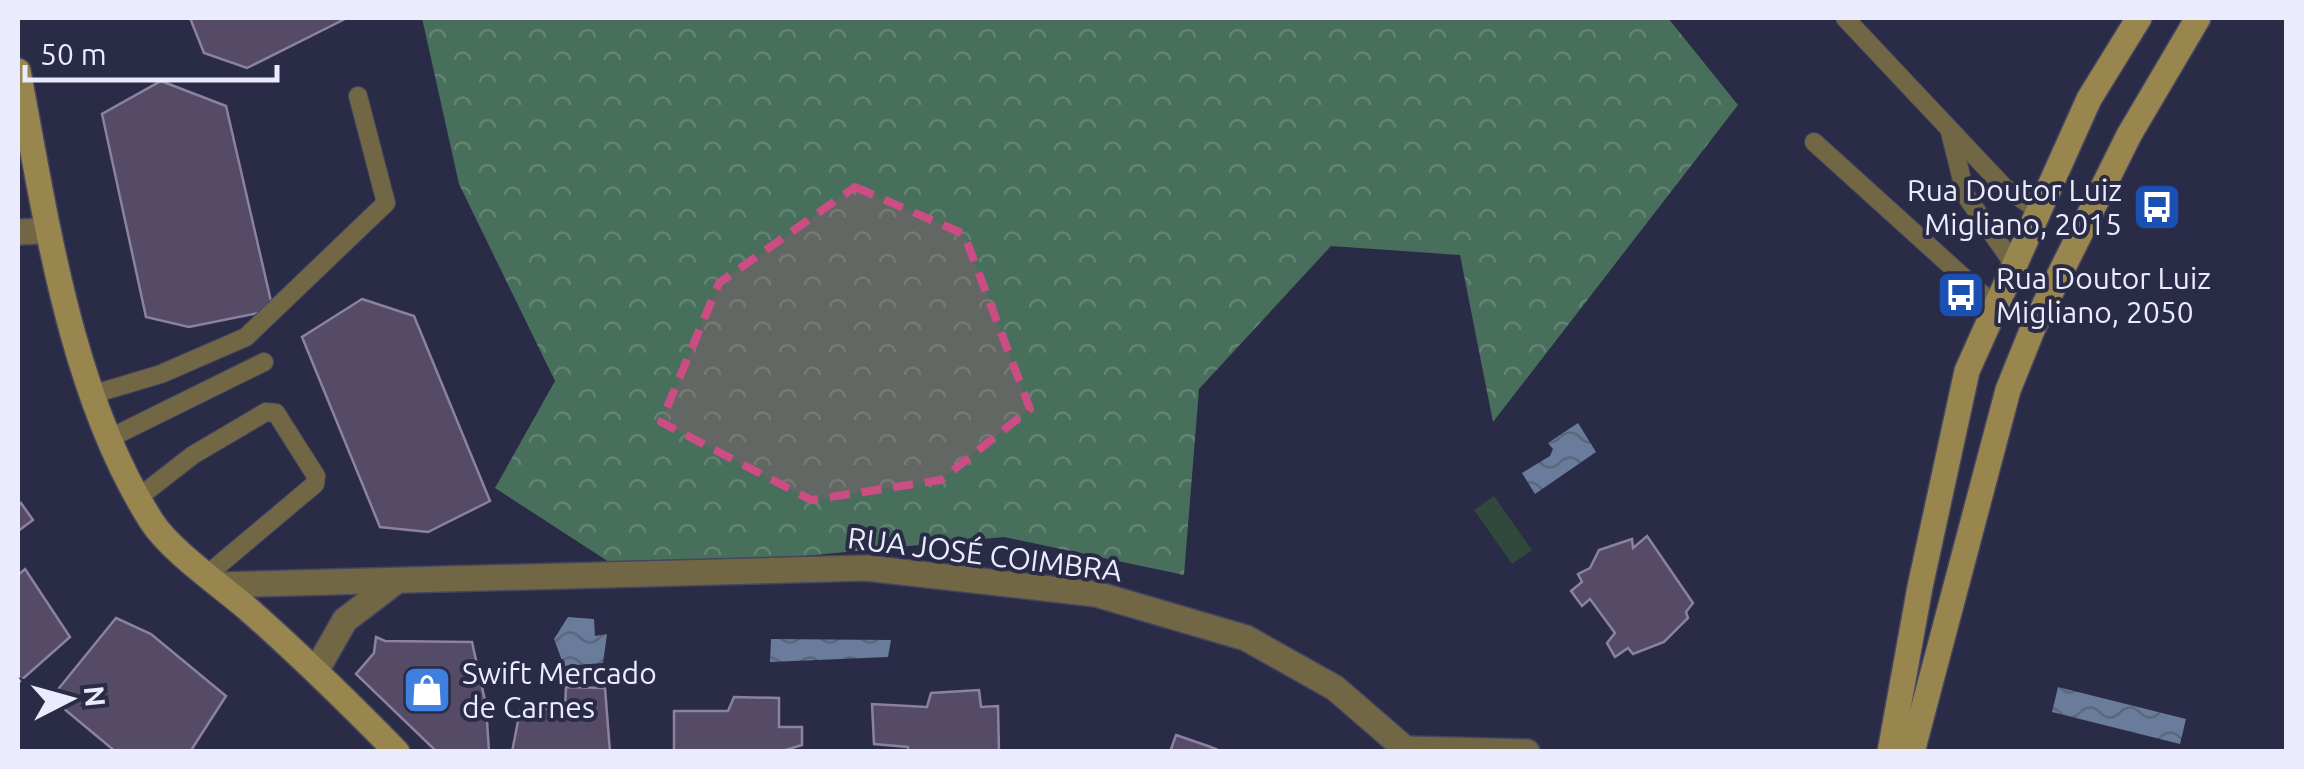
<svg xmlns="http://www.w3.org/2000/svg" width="2304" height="769" viewBox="0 0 2304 769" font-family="Ubuntu,sans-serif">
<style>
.grass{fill:#31483d}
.forest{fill:url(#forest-crowns)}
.water{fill:url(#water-waves)}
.building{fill:#554b67;stroke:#8c81a0;stroke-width:2.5}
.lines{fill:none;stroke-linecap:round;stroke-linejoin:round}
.lane-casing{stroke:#454660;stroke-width:20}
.street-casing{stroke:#454660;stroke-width:28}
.secondary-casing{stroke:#454660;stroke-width:28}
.lane{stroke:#726745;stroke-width:18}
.street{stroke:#726745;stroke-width:25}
.secondary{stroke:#99864f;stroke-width:25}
.marked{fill:#cc4d84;fill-opacity:0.2;stroke:#cc4d84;stroke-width:8;stroke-dasharray:20 12;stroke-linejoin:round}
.labels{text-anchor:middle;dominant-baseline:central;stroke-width:8;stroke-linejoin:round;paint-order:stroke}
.poi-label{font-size:30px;fill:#eaecfe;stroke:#2a2b46;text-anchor:start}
.street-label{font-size:30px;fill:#eaecfe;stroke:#2a2b46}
</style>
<defs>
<pattern id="forest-crowns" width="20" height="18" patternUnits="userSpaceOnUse" patternTransform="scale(2.5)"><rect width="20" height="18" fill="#486f5c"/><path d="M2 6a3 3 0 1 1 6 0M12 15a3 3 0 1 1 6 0" fill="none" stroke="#638474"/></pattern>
<pattern id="water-waves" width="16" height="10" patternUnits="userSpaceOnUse" patternTransform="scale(2.5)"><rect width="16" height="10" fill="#697c9b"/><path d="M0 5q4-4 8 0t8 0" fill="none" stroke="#5b677b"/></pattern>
</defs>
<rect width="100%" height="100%" fill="#2a2b46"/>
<polygon class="grass" points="1494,496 1532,550 1512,564 1474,510"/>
<polygon class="forest" points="422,18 1668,18 1738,105 1493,422 1460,255 1331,246 1199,389 1184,575 1004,537 626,573 495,488 555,381 459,184"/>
<g class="water">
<polygon points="1578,423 1596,452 1535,494 1522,473 1550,456 1553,449 1548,443"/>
<polygon points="568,617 594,619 595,636 607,634 603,663 564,666 554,639"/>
<polygon points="771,639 891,640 888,657 770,662"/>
<polygon points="2058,687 2186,719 2180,744 2052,712"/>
</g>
<g class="building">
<polygon points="190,18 347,18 247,68 204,53"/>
<polygon points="161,81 226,106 273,310 189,327 146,317 102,114"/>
<polygon points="362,299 414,316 490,501 428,532 380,527 302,337"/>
<polygon points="21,503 33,520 18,531 18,506"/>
<polygon points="1647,536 1693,603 1686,612 1688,618 1664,642 1633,654 1628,648 1615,657 1607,643 1615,633 1590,599 1582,606 1571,591 1582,582 1578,574 1590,568 1599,550 1632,539 1633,548"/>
<polygon points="25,569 70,637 18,683 18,575"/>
<polygon points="116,618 151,634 226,696 190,752 116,752 51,698"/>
<polygon points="376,637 385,641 472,642 486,705 489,752 437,752 356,674 374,653"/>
<polygon points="566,687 605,688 610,752 512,752 520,711 565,707"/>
<polygon points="979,690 981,707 998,706 999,752 908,752 908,747 874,744 872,704 927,707 931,693"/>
<polygon points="734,697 779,698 779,727 802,727 802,745 779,752 674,752 674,711 728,711"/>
<polygon points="1176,735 1208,746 1223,752 1170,752"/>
</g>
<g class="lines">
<g class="lane-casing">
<g id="lane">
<polyline points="1845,18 2004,187 2038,210"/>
<polyline points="1950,132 1966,196 2013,263"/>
<polyline points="1814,142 1994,305"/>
<polyline points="94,394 161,374 246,337 386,203 358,96"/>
<polyline points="110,438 264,362"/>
<polyline points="139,497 193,455 266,412 276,413 316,476 315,484 208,574"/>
</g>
</g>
<g class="street-casing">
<g id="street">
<polyline points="18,232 46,231"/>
<polyline points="220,585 866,568 1096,594 1246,638 1335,688 1409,752"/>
<polyline points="317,669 345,620 395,582"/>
<polyline points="1407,749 1527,752"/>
</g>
</g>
<g class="secondary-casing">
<g id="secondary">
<path d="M18,71C46,217 70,394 152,522C171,551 220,585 248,609C300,655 348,702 397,752"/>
<polyline points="1890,752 1920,587 1967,371 2089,99 2139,18"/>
<polyline points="1912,752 2008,390 2033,328 2129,135 2198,18"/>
</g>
</g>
<use href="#lane" class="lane"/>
<use href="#street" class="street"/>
<use href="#secondary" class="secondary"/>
</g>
<path class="marked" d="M855,187L964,234L1030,409L941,480L811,500L661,422L719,283Z"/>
<defs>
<g id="bus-square" transform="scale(2.5)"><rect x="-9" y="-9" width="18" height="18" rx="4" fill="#1a4fb4" stroke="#2a2b46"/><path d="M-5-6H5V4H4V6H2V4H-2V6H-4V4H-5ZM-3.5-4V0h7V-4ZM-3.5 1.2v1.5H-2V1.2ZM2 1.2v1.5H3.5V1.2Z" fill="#fff"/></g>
<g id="shop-square" transform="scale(2.5)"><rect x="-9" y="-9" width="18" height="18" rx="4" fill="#3f7fe0" stroke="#2a2b46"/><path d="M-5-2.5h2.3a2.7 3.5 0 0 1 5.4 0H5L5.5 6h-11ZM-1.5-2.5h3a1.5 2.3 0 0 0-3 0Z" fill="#fff"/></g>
</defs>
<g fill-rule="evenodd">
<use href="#bus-square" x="2157" y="207"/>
<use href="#bus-square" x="1961" y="295"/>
<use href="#shop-square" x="427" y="690"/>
</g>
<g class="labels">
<g class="poi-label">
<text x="2122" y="190" text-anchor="end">Rua Doutor Luiz<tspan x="2122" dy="34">Migliano, 2015</tspan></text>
<text x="1996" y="278">Rua Doutor Luiz<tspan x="1996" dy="34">Migliano, 2050</tspan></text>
<text x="462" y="673">Swift Mercado<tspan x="462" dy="34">de Carnes</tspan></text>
</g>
<g class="street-label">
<text transform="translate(985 554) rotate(7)">RUA JOSÉ COIMBRA</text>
</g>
</g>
<rect width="2304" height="769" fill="none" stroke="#eaecfe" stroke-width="40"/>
<g transform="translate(70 699) rotate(84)" stroke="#2a2b46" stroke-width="8" paint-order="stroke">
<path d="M0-8L18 38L0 25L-18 38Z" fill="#eaecfe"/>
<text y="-15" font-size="28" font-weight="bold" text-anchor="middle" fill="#eaecfe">N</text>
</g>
<path d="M25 65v15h252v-15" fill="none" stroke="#eaecfe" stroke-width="5"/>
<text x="40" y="65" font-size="30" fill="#eaecfe" stroke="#2a2b46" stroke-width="8" paint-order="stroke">50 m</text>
</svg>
